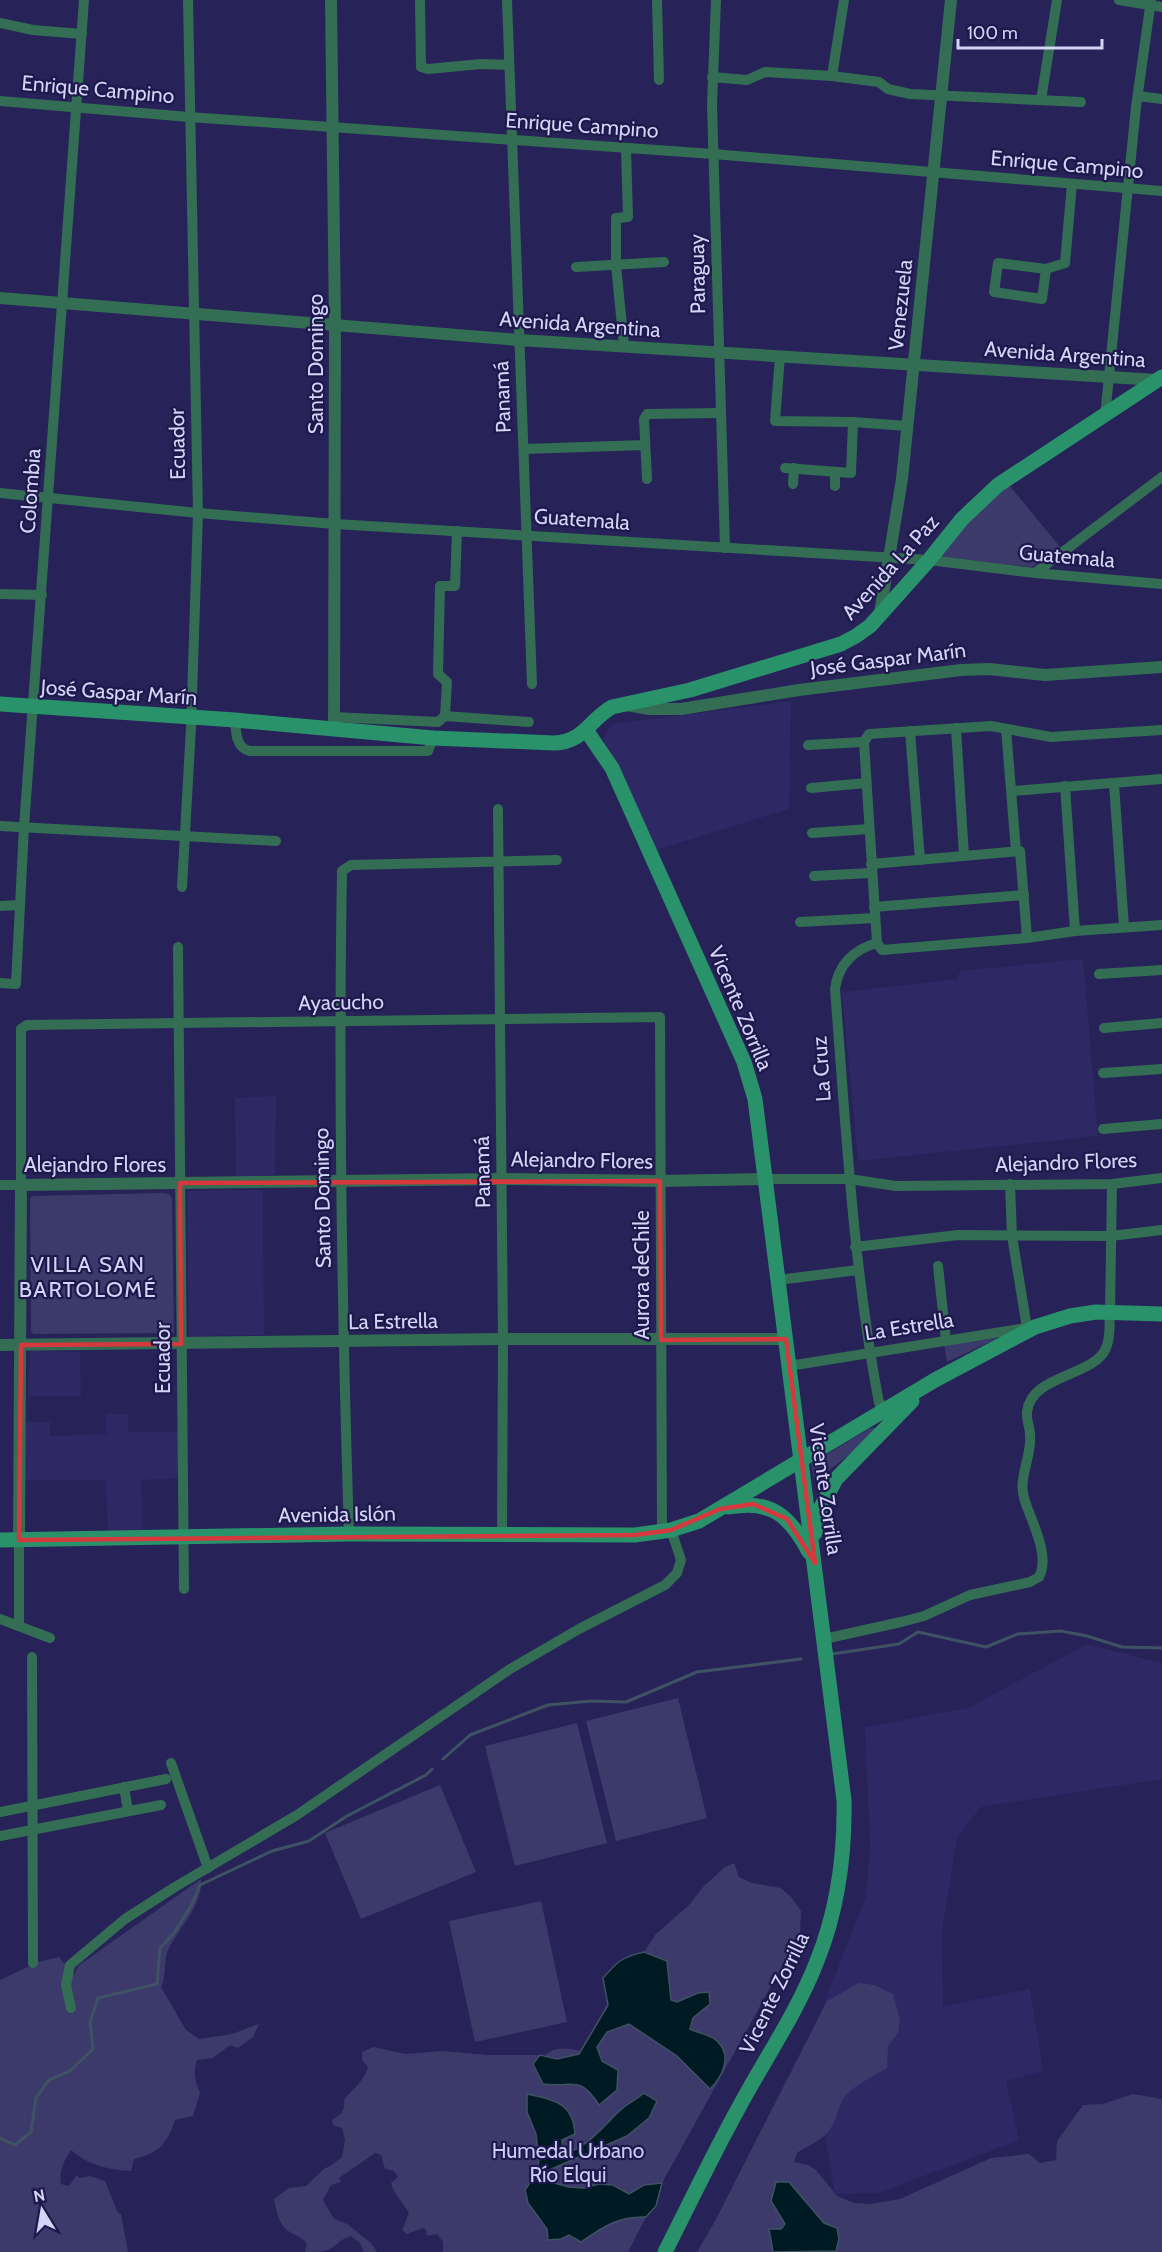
<svg xmlns="http://www.w3.org/2000/svg" width="1162" height="2252" viewBox="0 0 1162 2252" font-family="Cabin,sans-serif">
<style>
.built{fill:#2e2865}
.green{fill:#3c3a6b}
.water{fill:#001a24;stroke:#3f5263;stroke-width:1.5}
.lines{fill:none;stroke-linecap:round;stroke-linejoin:round}
.stream{stroke:#3f5263;stroke-width:3}
.minor{stroke:#336d54;stroke-width:10}
.tertiary{stroke:#336d54;stroke-width:12}
.secondary{stroke:#29926a;stroke-width:15}
.marked{fill:none;stroke:#d6393d;stroke-width:4.5;stroke-linejoin:round}
.labels{text-anchor:middle;dominant-baseline:central;stroke-width:4.5;stroke-linejoin:round;paint-order:stroke}
.street-label{font-size:21px;fill:#d3d4f6;stroke:#1e184c}
.park-label{font-size:21px;fill:#cbcdf4;stroke:#1e184c}
.neighbourhood-label{font-size:22px;letter-spacing:1.5px;fill:#d3d4f6;stroke:#1e184c}
</style>
<rect width="100%" height="100%" fill="#272258"/>
<g class="built">
<polygon points="791,701 789,809 653,851 603,738 612,724"/>
<polygon points="1083,959 1098,1136 858,1161 842,992 957,979 960,971"/>
<polygon points="276,1096 275,1175 236,1177 235,1098"/>
<polygon points="263,1190 264,1335 189,1336 187,1191"/>
<polygon points="30,1351 80,1352 81,1396 28,1396"/>
<polygon points="106,1414 128,1414 128,1432 180,1432 180,1478 141,1480 142,1531 108,1531 106,1480 23,1480 23,1422 50,1422 50,1436 106,1434"/>
<polygon points="1087,1644 1162,1663 1162,1779 981,1807 957,1838 942,1932 943,2006 1030,1989 1043,2071 1006,2081 1019,2140 878,2193 835,2194 825,2135 817,2022 866,1896 870,1845 865,1727 968,1708"/>
</g>
<g class="green">
<polygon points="1009,485 1060,547 1032,567 936,558 978,507"/>
<polygon points="163,1193 169,1194 172,1198 174,1333 34,1334 31,1332 30,1199 32,1196"/>
<polygon points="998,1338 947,1362 944,1344"/>
<polygon points="870,1428 877,1428 867,1441 815,1481 811,1464"/>
<polygon points="678,1698 707,1818 616,1841 586,1721"/>
<polygon points="577,1723 607,1843 515,1866 485,1746"/>
<polygon points="440,1785 476,1872 361,1919 325,1833"/>
<path d="M734,1863L739,1877L752,1883L781,1888L791,1897L801,1911L800,1934L662,2183L658,2184L642,2217H646L628,2252H443V2242L437,2234L427,2236L426,2229L423,2228L407,2234L402,2230L409,2213C403,2202 394,2195 391,2183L398,2177L394,2171L385,2169L381,2155L375,2153L339,2178L341,2182L331,2185L323,2200L334,2219L347,2224L371,2243L377,2252H364L360,2243L351,2236C341,2239 338,2244 330,2249C323,2252 313,2252 305,2252L307,2244C302,2235 290,2235 284,2227C278,2220 276,2208 274,2199L289,2188L306,2186L325,2168L329,2167L342,2157L345,2140L342,2128L333,2125L332,2120C340,2115 346,2111 344,2100C353,2088 363,2083 368,2067L362,2060V2052L373,2047L405,2054L443,2051L488,2055H540L533,2063L535,2068C551,2042 562,2048 589,2052L650,1954L644,1952L655,1935L688,1906L704,1886L725,1867Z"/>
<path d="M201,1879C203,1906 179,1927 168,1950C163,1962 167,1975 161,1987L186,2030L199,2039L232,2034L259,2024L253,2037L238,2048L230,2045L213,2058L197,2060C193,2072 195,2081 200,2093L193,2116L175,2120C167,2145 158,2153 134,2159L131,2171C108,2170 88,2165 71,2150C64,2161 59,2170 61,2184L69,2186L77,2175L79,2178L90,2176L105,2181L118,2213L121,2214L128,2252H0V1980L38,1962L59,1957L74,1975L78,1966Z"/>
<polygon points="541,1901 567,2022 475,2042 449,1921"/>
<path d="M859,1983L874,1985L893,1994L900,2020L898,2033L888,2046L887,2068C874,2076 858,2083 847,2094C838,2104 839,2113 833,2124C826,2140 810,2144 797,2153L794,2162L808,2165L816,2170L837,2196L854,2203L870,2204L900,2199L991,2158L1029,2154L1040,2163L1056,2160L1057,2141L1083,2105L1100,2104V2105L1133,2094L1162,2099V2252H697L715,2221L827,2001Z"/>
</g>
<g class="water">
<path d="M644,1952L667,1961L671,2000L677,2002L698,1993L709,1992L710,2004L693,2018L690,2029C698,2033 711,2035 717,2041C733,2056 722,2077 710,2089L677,2056L629,2024L607,2032L597,2047L602,2061L618,2070L617,2090L599,2105C579,2074 573,2088 543,2084L533,2064L540,2055L557,2059L579,2054L608,2005L603,1978C618,1961 622,1957 644,1952Z"/>
<path d="M644,2093L657,2101L649,2118L627,2136L547,2171L550,2182L569,2187L584,2188L599,2184L613,2185L629,2194L644,2185L662,2183L656,2206L646,2217C618,2216 603,2227 581,2242L569,2235L561,2239L548,2240L547,2229L528,2203L525,2190L536,2174L539,2161L536,2134L527,2112V2094C554,2100 573,2102 575,2134L562,2140L563,2154C590,2147 604,2124 624,2107C631,2102 638,2098 644,2093Z"/>
<polygon points="776,2182 789,2182 824,2223 837,2228 839,2239 836,2251 773,2252 769,2229 781,2229 785,2224 771,2201"/>
</g>
<g class="lines">
<g class="stream">
<polyline points="832,1654 899,1644 918,1632 986,1647 1018,1634 1061,1631 1087,1636 1122,1647 1162,1648"/>
<polyline points="443,1759 470,1735 548,1705 591,1701 626,1702 697,1672 801,1659"/>
<polyline points="0,2138 15,2145 31,2132 36,2098 49,2080 70,2071 93,2049 90,2022 98,1998 157,1984 160,1948 174,1933 192,1904 200,1885 272,1851 309,1841 347,1816 426,1775 432,1769"/>
</g>
<g class="minor">
<polyline points="420,0 421,67 428,69 481,64 509,65"/>
<polyline points="507,0 532,684"/>
<polyline points="657,0 659,80"/>
<polyline points="716,0 712,105 725,548"/>
<polyline points="1119,0 1162,7"/>
<polyline points="0,23 33,30 82,34"/>
<polyline points="832,76 844,0"/>
<polyline points="712,77 747,80 765,72 832,76 879,82 888,89 910,94 1081,102"/>
<polyline points="1138,96 1162,99"/>
<polyline points="1041,100 1057,0"/>
<polyline points="0,101 189,117 713,154 1162,191"/>
<polyline points="576,267 664,262"/>
<polyline points="1046,269 1042,299 994,292 998,263 1046,269 1065,263 1072,184"/>
<polyline points="624,346 616,265 616,218 628,217 626,148"/>
<polyline points="780,356 775,421 853,422 907,426"/>
<polyline points="1105,416 1136,107 1151,0"/>
<polyline points="524,449 645,445"/>
<polyline points="785,468 851,473 853,422"/>
<polyline points="647,479 644,419 647,414 721,413"/>
<polyline points="793,484 794,468"/>
<polyline points="835,486 835,472"/>
<polyline points="0,493 198,513 335,524 929,560 1035,573 1162,584"/>
<polyline points="1035,573 1162,477"/>
<polyline points="0,594 42,595"/>
<polyline points="445,716 529,722"/>
<polyline points="334,717 438,722 445,716 447,682 438,674 440,586 455,586 457,531"/>
<path d="M235,720C236,733 236,748 250,751H428L433,738"/>
<polyline points="956,728 964,856"/>
<polyline points="1006,729 1016,851"/>
<polyline points="910,731 920,860"/>
<polyline points="864,742 877,943"/>
<polyline points="808,745 864,742 869,734 991,726 1051,737 1162,730"/>
<polyline points="1114,784 1124,927"/>
<polyline points="1065,786 1075,931"/>
<polyline points="811,788 866,783"/>
<polyline points="1012,791 1162,779"/>
<polyline points="498,809 503,1339 502,1534"/>
<polyline points="0,826 276,841"/>
<polyline points="812,833 869,829"/>
<polyline points="871,864 1020,851 1027,938"/>
<polyline points="814,876 871,873"/>
<polyline points="182,887 191,727 198,513 188,0"/>
<polyline points="0,906 20,905"/>
<polyline points="874,907 1024,895"/>
<polyline points="800,922 875,918"/>
<path d="M877,943C854,949 838,965 835,989C846,1128 853,1266 879,1403L887,1408"/>
<polyline points="877,943 882,950 1027,938 1075,931 1162,925"/>
<polyline points="178,947 184,1589"/>
<polyline points="1099,974 1162,970"/>
<polyline points="0,983 16,984 24,827 84,0"/>
<polyline points="1104,1028 1162,1023"/>
<polyline points="1103,1073 1162,1069"/>
<polyline points="1103,1129 1162,1124"/>
<polyline points="765,1179 849,1179 896,1186 1112,1184 1162,1178"/>
<polyline points="1010,1184 1012,1236 1027,1328"/>
<polyline points="0,1185 21,1185 21,1029 27,1025 660,1017 662,1532"/>
<polyline points="855,1247 958,1235 1111,1236 1162,1230"/>
<polyline points="938,1266 946,1340"/>
<polyline points="778,1280 858,1270"/>
<polyline points="789,1366 1026,1328"/>
<path d="M349,1534C342,1313 338,1092 342,871L351,865L557,860"/>
<polyline points="19,1540 19,1626"/>
<polyline points="0,1619 50,1638"/>
<path d="M824,1639L901,1622L924,1616L970,1595L1030,1582L1039,1577C1051,1555 1030,1519 1024,1498C1018,1478 1032,1456 1030,1435C1030,1427 1026,1420 1027,1412C1031,1374 1094,1377 1106,1348C1111,1337 1109,1324 1110,1312C1111,1269 1111,1227 1112,1184"/>
<polyline points="32,1657 33,1963"/>
<polyline points="171,1763 208,1868"/>
<polyline points="124,1787 128,1811"/>
<polyline points="0,1812 166,1779"/>
<polyline points="0,1836 161,1805"/>
<polyline points="71,2008 66,1985 70,1965 125,1919 175,1887 297,1815 510,1669 579,1629 665,1585 677,1573 681,1560 671,1530"/>
</g>
<g class="tertiary">
<polyline points="331,0 335,325 334,728"/>
<polyline points="0,298 519,340 1157,380"/>
<polyline points="880,613 902,479 951,0"/>
<polyline points="627,705 649,709 681,709 799,690 961,670 989,669 1045,675 1162,667"/>
<polyline points="0,1345 503,1339 786,1339"/>
<polyline points="19,1540 21,1185 502,1179 660,1181 765,1179"/>
</g>
<g class="secondary">
<path d="M0,704L235,720L433,738L554,743C584,742 589,720 612,707L690,690L841,644L856,636L870,626L929,560L962,519L998,485L1162,377"/>
<path d="M586,730L612,768L744,1062L755,1099L844,1800C845,1855 838,1909 817,1961C797,2013 764,2060 738,2109C712,2156 689,2205 665,2252"/>
<path d="M729,1507C771,1499 790,1516 809,1552"/>
<polyline points="815,1533 820,1509 836,1479 912,1401"/>
<polyline points="0,1540 349,1534 635,1535 671,1530 699,1521 935,1380 1035,1327 1070,1316 1096,1312 1162,1314"/>
</g>
</g>
<path class="marked" d="M660,1181L661,1340L786,1339L815,1563L787,1519L753,1504L720,1509L671,1530L635,1535L19,1540L21,1345L181,1344L180,1183Z"/>
<g class="labels">
<g class="street-label">
<text transform="translate(98 89) rotate(5)">Enrique Campino</text>
<text transform="translate(582 125) rotate(4)">Enrique Campino</text>
<text transform="translate(1067 164) rotate(5)">Enrique Campino</text>
<text transform="translate(697 274) rotate(-91)">Paraguay</text>
<text transform="translate(900 305) rotate(-84)">Venezuela</text>
<text transform="translate(580 324) rotate(4)">Avenida Argentina</text>
<text transform="translate(1065 354) rotate(4)">Avenida Argentina</text>
<text transform="translate(315 364) rotate(-90)">Santo Domingo</text>
<text transform="translate(502 397) rotate(-92)">Panamá</text>
<text transform="translate(177 444) rotate(-91)">Ecuador</text>
<text transform="translate(30 491) rotate(-86)">Colombia</text>
<text transform="translate(582 519) rotate(4)">Guatemala</text>
<text transform="translate(1067 556) rotate(5)">Guatemala</text>
<text transform="translate(890 567) rotate(-48)">Avenida La Paz</text>
<text transform="translate(888 659) rotate(-7)">José Gaspar Marín</text>
<text transform="translate(119 692) rotate(4)">José Gaspar Marín</text>
<text transform="translate(341 1002) rotate(-1)">Ayacucho</text>
<text transform="translate(741 1008) rotate(67)">Vicente Zorrilla</text>
<text transform="translate(821 1069) rotate(-94)">La Cruz</text>
<text transform="translate(582 1160) rotate(1)">Alejandro Flores</text>
<text transform="translate(1066 1162) rotate(-2)">Alejandro Flores</text>
<text x="95" y="1164">Alejandro Flores</text>
<text transform="translate(482 1172) rotate(-91)">Panamá</text>
<text transform="translate(322 1198) rotate(-91)">Santo Domingo</text>
<text transform="translate(641 1275) rotate(-90)">Aurora deChile</text>
<text transform="translate(393 1321) rotate(-1)">La Estrella</text>
<text transform="translate(909 1326) rotate(-9)">La Estrella</text>
<text transform="translate(162 1358) rotate(-90)">Ecuador</text>
<text transform="translate(826 1489) rotate(82)">Vicente Zorrilla</text>
<text transform="translate(337 1514) rotate(-1)">Avenida Islón</text>
<text transform="translate(774 1993) rotate(-64)">Vicente Zorrilla</text>
</g>
<g class="park-label">
<text x="568" y="2150">Humedal Urbano<tspan x="568" dy="24">Río Elqui</tspan></text>
</g>
<g class="neighbourhood-label">
<text x="88" y="1264">VILLA SAN<tspan x="88" dy="25">BARTOLOMÉ</tspan></text>
</g>
</g>
<g transform="translate(42 2210) rotate(349)" stroke="#1e184c" stroke-width="4.5" paint-order="stroke">
<path d="M0-4.5L10 22L0 15L-10 22Z" fill="#d3d4f6"/>
<text y="-9" font-size="16" font-weight="bold" text-anchor="middle" fill="#d3d4f6">N</text>
</g>
<path d="M958 39v9h144v-9" fill="none" stroke="#d3d4f6" stroke-width="3"/>
<text x="967" y="39" font-size="18" fill="#d3d4f6" stroke="#1e184c" stroke-width="4.5" paint-order="stroke">100 m</text>
</svg>
